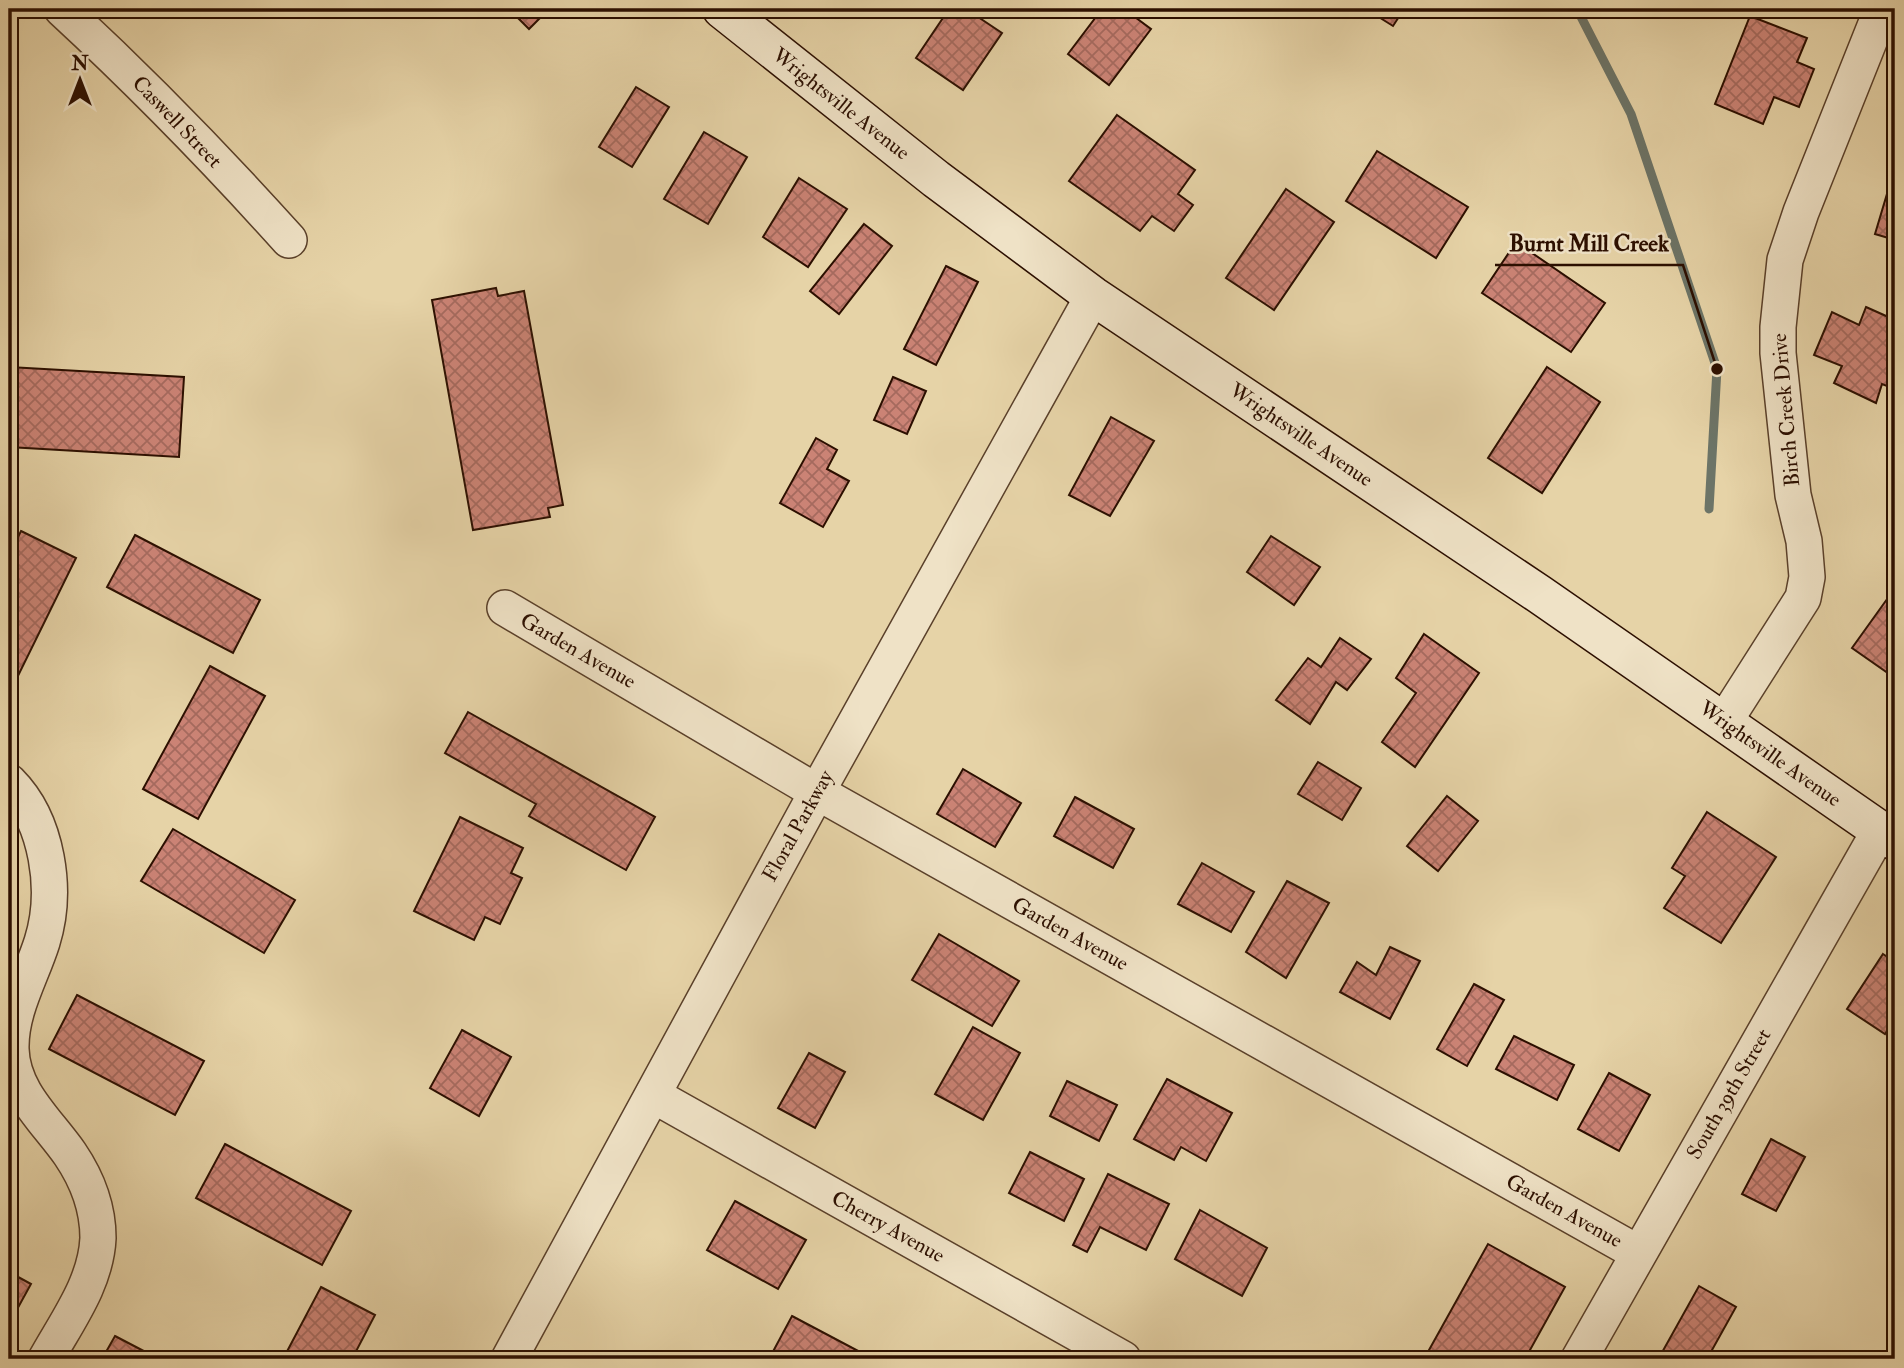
<svg xmlns="http://www.w3.org/2000/svg" width="1904" height="1368" viewBox="0 0 1904 1368" font-family="'IM FELL Double Pica',serif">
<style>
.lines{fill:none;stroke-linecap:round;stroke-linejoin:round}
.stream{stroke:#6c7467;stroke-width:9}
.building{fill:url(#building-cross-hatch);stroke:#2c0f00;stroke-width:2}
.street-casing{stroke:#5a402a;stroke-width:38}
.secondary-casing{stroke:#2c0f00;stroke-width:41}
.street{stroke:#efe2c6;stroke-width:35}
.secondary{stroke:#efe2c6;stroke-width:38}
.labels{text-anchor:middle;dominant-baseline:central;stroke-width:5;stroke-linejoin:round;paint-order:stroke}
.street-label{font-size:21px;fill:#2c0f00;stroke:#efe2c6}
.leader{fill:none;stroke:#2c0f00;stroke-width:2.5}
.callout-dot{fill:#2c0f00;stroke:#efe2c6;stroke-width:2.5}
.callout-label{font-size:23px;text-anchor:middle;font-weight:bold;fill:#2c0f00;stroke:#efe2c6;stroke-width:5;stroke-linejoin:round;paint-order:stroke}
</style>
<defs>
<pattern id="building-cross-hatch" width="8" height="8" patternUnits="userSpaceOnUse" patternTransform="scale(1.75)"><rect width="8" height="8" fill="#cb8375"/><path d="M0 0l8 8M0 8l8-8" fill="none" stroke="#a56a5e"/></pattern>
</defs>
<rect width="100%" height="100%" fill="#e6d3a7"/>
<filter id="stains"><feTurbulence type="fractalNoise" baseFrequency=".00286" numOctaves="4"/><feColorMatrix values="0 0 0 0 .2 0 0 0 0 .09 0 0 0 0 .02 0 0 0 .5 -.17"/></filter>
<radialGradient id="worn" r=".72"><stop offset=".6" stop-color="#630" stop-opacity="0"/><stop offset="1" stop-color="#630" stop-opacity=".3"/></radialGradient>
<g class="lines">
<polyline class="stream" points="1577,9 1631,114 1717,369 1709,509"/>
</g>
<g class="building">
<polygon points="509,9 549,9 529,29"/>
<polygon points="949,9 966,9 1002,33 963,90 916,58"/>
<polygon points="1102,9 1124,9 1151,29 1109,85 1068,54"/>
<polygon points="1366,9 1404,9 1393,26"/>
<polygon points="1750,16 1807,38 1797,62 1814,69 1799,107 1774,97 1763,124 1715,104"/>
<polygon points="636,87 669,107 632,167 599,147"/>
<polygon points="1117,115 1195,170 1178,194 1193,205 1174,231 1152,216 1140,231 1069,181"/>
<polygon points="704,132 747,157 708,224 664,199"/>
<polygon points="1377,151 1468,207 1436,258 1346,201"/>
<polygon points="1895,167 1895,240 1875,234"/>
<polygon points="799,178 847,209 808,267 763,237"/>
<polygon points="1286,189 1334,222 1274,310 1226,278"/>
<polygon points="864,224 892,246 839,314 810,291"/>
<polygon points="1516,242 1605,303 1571,352 1482,293"/>
<polygon points="946,266 978,282 936,365 904,349"/>
<polygon points="496,288 498,296 524,291 563,505 548,508 550,517 473,530 432,300"/>
<polygon points="1866,307 1895,320 1895,389 1882,384 1876,403 1834,383 1842,366 1814,355 1832,312 1859,325"/>
<polygon points="9,367 184,377 179,457 9,447"/>
<polygon points="1547,367 1600,402 1542,493 1488,458"/>
<polygon points="893,377 926,391 907,434 874,420"/>
<polygon points="1111,417 1154,441 1110,516 1069,495"/>
<polygon points="816,438 837,450 827,469 849,481 823,527 780,503"/>
<polygon points="21,531 76,558 14,684 9,682 9,555"/>
<polygon points="135,535 260,600 233,653 107,587"/>
<polygon points="1271,536 1320,567 1294,605 1247,572"/>
<polygon points="1895,588 1895,678 1852,648"/>
<polygon points="1424,634 1479,673 1415,767 1382,742 1416,693 1396,678"/>
<polygon points="1340,638 1371,659 1347,690 1336,682 1310,724 1276,700 1308,658 1321,667"/>
<polygon points="210,666 265,696 198,819 143,789"/>
<polygon points="468,712 655,817 626,870 529,816 536,804 445,753"/>
<polygon points="1318,762 1361,788 1342,820 1298,794"/>
<polygon points="963,769 1021,803 995,847 937,814"/>
<polygon points="1447,796 1478,821 1438,871 1407,846"/>
<polygon points="1075,797 1134,829 1113,868 1054,836"/>
<polygon points="1707,812 1776,857 1721,943 1664,908 1685,876 1672,868"/>
<polygon points="460,817 523,848 511,873 522,878 500,924 485,917 474,940 414,911"/>
<polygon points="173,829 295,900 264,953 141,881"/>
<polygon points="9,859 15,862 9,874"/>
<polygon points="1202,863 1254,892 1231,932 1178,904"/>
<polygon points="1287,881 1329,903 1286,978 1246,952"/>
<polygon points="939,934 1019,981 992,1026 912,980"/>
<polygon points="1390,947 1420,961 1390,1019 1340,992 1357,962 1376,975"/>
<polygon points="1883,954 1895,962 1895,1019 1885,1034 1847,1009"/>
<polygon points="1474,984 1504,1000 1467,1066 1437,1049"/>
<polygon points="77,995 204,1061 175,1115 49,1049"/>
<polygon points="973,1027 1020,1053 983,1120 935,1094"/>
<polygon points="462,1030 511,1057 479,1116 430,1088"/>
<polygon points="1514,1036 1574,1065 1557,1100 1496,1069"/>
<polygon points="809,1053 845,1072 815,1128 778,1108"/>
<polygon points="1609,1073 1650,1095 1619,1151 1578,1129"/>
<polygon points="1167,1079 1232,1113 1206,1161 1181,1147 1174,1160 1134,1139"/>
<polygon points="1067,1081 1117,1105 1099,1141 1050,1116"/>
<polygon points="1771,1139 1805,1157 1776,1211 1742,1194"/>
<polygon points="225,1144 351,1211 322,1265 196,1198"/>
<polygon points="1030,1152 1084,1179 1064,1221 1009,1193"/>
<polygon points="1108,1174 1169,1204 1146,1250 1100,1227 1087,1252 1073,1245"/>
<polygon points="735,1201 806,1240 778,1289 707,1250"/>
<polygon points="1200,1210 1267,1248 1242,1296 1175,1259"/>
<polygon points="1488,1244 1565,1287 1525,1359 1424,1359"/>
<polygon points="9,1272 31,1284 9,1324"/>
<polygon points="1699,1286 1736,1307 1707,1359 1667,1359 1660,1356"/>
<polygon points="321,1287 375,1315 352,1359 283,1359"/>
<polygon points="792,1316 862,1353 859,1359 769,1359"/>
<polygon points="115,1336 159,1359 102,1359"/>
</g>
<g class="lines">
<g class="street-casing">
<g id="street">
<path d="M62,9C141,82 217,160 289,240"/>
<polyline points="505,608 817,792 1638,1253"/>
<polyline points="1724,722 1803,598 1807,577 1804,541 1793,495 1778,353 1778,327 1785,260 1801,212 1882,9"/>
<path d="M9,782C48,821 58,891 42,942C31,977 10,1011 11,1049C12,1092 47,1121 70,1154C87,1179 98,1208 98,1238C96,1283 67,1321 46,1359"/>
<polyline points="653,1095 1123,1359"/>
<polyline points="509,1359 817,792 1093,296"/>
<polyline points="1579,1359 1880,830"/>
</g>
</g>
<g class="secondary-casing">
<polyline id="secondary" points="722,9 936,179 1093,296 1539,594 1895,841"/>
</g>
<use href="#street" class="street"/>
<use href="#secondary" class="secondary"/>
</g>
<g class="labels">
<g class="street-label">
<text transform="translate(841 104) rotate(38)">Wrightsville Avenue</text>
<text transform="translate(177 122) rotate(46)">Caswell Street</text>
<text transform="translate(1786 410) rotate(-95)">Birch Creek Drive</text>
<text transform="translate(1301 435) rotate(34)">Wrightsville Avenue</text>
<text transform="translate(578 651) rotate(30)">Garden Avenue</text>
<text transform="translate(1770 754) rotate(35)">Wrightsville Avenue</text>
<text transform="translate(798 826) rotate(-61)">Floral Parkway</text>
<text transform="translate(1070 934) rotate(29)">Garden Avenue</text>
<text transform="translate(1729 1094) rotate(-60)">South 39th Street</text>
<text transform="translate(1564 1211) rotate(29)">Garden Avenue</text>
<text transform="translate(888 1227) rotate(29)">Cherry Avenue</text>
</g>
</g>
<path class="leader" d="M1717 369L1683 265H1495"/>
<circle class="callout-dot" cx="1717" cy="369" r="7"/>
<g class="callout-label">
<text x="1589" y="251">Burnt Mill Creek</text>
</g>
<rect width="1904" height="1368" fill="none" stroke="#e6d3a7" stroke-width="35"/>
<rect x="10" y="10" width="1883" height="1347" fill="none" stroke="#2c0f00" stroke-width="3.5"/>
<rect x="18" y="18" width="1869" height="1333" fill="none" stroke="#2c0f00" stroke-width="2"/>
<g transform="translate(80 80)" stroke="#efe2c6" stroke-width="5" paint-order="stroke">
<path d="M0-5L12 26L0 18L-12 26Z" fill="#2c0f00"/>
<text y="-10" font-size="19" font-weight="bold" text-anchor="middle" fill="#2c0f00">N</text>
</g>
<rect width="100%" height="100%" filter="url(#stains)"/>
<rect width="100%" height="100%" fill="url(#worn)"/>
</svg>
